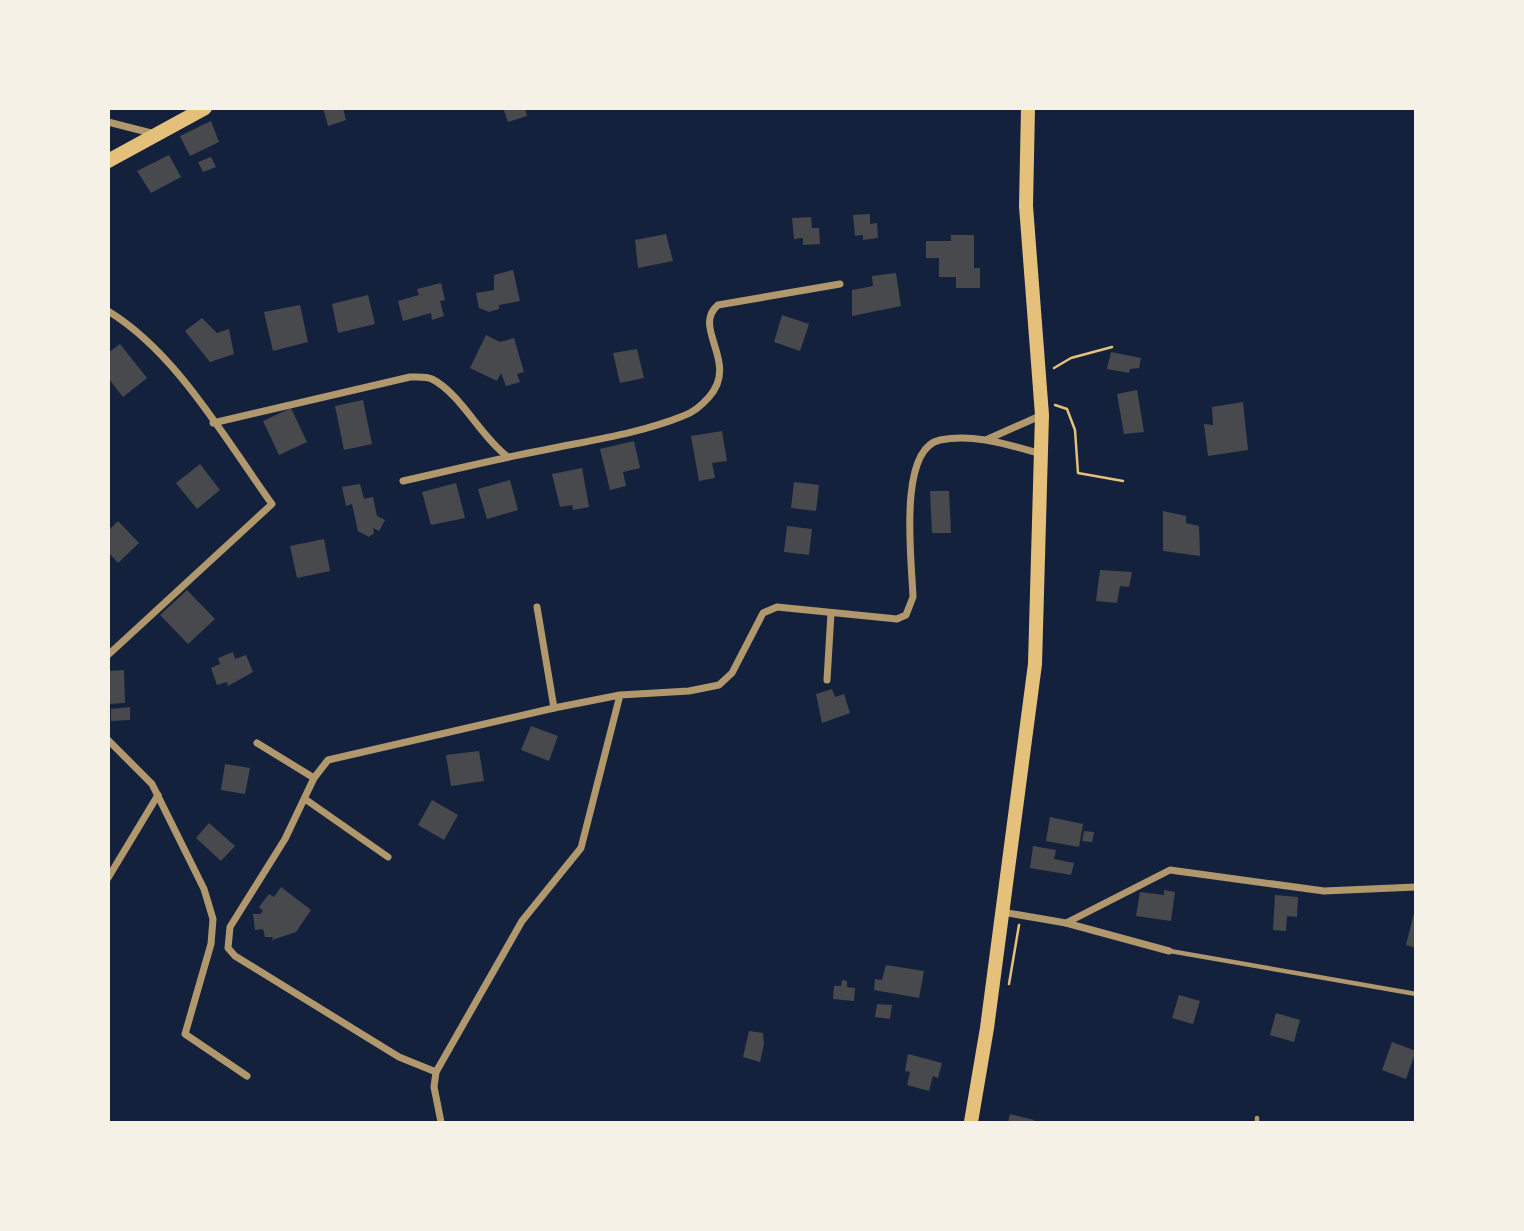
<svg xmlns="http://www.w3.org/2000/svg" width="1524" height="1231" viewBox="0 0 1524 1231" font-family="Figtree,sans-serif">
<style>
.building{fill:#48494c}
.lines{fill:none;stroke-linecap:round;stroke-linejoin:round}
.path{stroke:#e5c07b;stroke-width:2.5}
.service{stroke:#b1986c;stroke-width:4.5}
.minor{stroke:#b1986c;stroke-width:7}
.secondary{stroke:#e5c07b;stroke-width:14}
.primary{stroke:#e5c07b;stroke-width:14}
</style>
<rect width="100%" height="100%" fill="#14213d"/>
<g class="building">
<polygon points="323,108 343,108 346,120 328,126"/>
<polygon points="503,108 525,108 527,116 508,122"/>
<polygon points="211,121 219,142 190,156 180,136"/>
<polygon points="169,155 181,177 151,193 137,171"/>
<polygon points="211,157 216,167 203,172 198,162"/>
<polygon points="870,214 870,224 877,223 878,238 863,240 863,235 855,236 853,215"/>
<polygon points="811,217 812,228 819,228 820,244 803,245 803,238 794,239 792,218"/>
<polygon points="666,234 673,261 638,268 635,240"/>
<polygon points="951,235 974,235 974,268 980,268 980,288 956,288 956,277 939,277 939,258 926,258 926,241 951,241"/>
<polygon points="513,270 520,301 499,305 499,309 489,312 479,308 476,293 494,290 494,275"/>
<polygon points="896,273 901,306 852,316 852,290 873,286 872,276"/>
<polygon points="441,283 445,300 440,301 444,316 432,320 431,313 403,321 398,301 419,295 417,289"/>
<polygon points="368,295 375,324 338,333 332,304"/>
<polygon points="300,305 308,342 273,351 264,312"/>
<polygon points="782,315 809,324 800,351 774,342"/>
<polygon points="202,318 217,333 229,329 234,354 210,362 185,331"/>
<polygon points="486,335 500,342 514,338 524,372 517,374 520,382 506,386 501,373 497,381 470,368"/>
<polygon points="120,344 147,378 123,397 108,378 108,353"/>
<polygon points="637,349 644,378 620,383 613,353"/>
<polygon points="1111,352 1141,358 1139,368 1130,369 1129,373 1107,369"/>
<polygon points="1137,390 1144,432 1124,434 1117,394"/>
<polygon points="363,400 372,444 344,450 335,406"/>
<polygon points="1243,402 1248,450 1208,456 1204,424 1213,425 1212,407"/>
<polygon points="291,408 307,442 279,455 263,421"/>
<polygon points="722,431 727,461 712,463 715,478 699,481 691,436"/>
<polygon points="634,441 640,468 623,472 626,486 610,490 600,449"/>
<polygon points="200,464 220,490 197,509 176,483"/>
<polygon points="582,468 589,507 573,510 572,505 560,507 552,474"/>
<polygon points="510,480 518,510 487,519 478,489"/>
<polygon points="794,482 819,485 816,511 791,508"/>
<polygon points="456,483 465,518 431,525 422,492"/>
<polygon points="360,484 364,499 373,497 377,516 385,520 379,531 373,528 374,533 369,537 358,531 352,504 346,506 342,487"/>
<polygon points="930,491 949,491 951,533 932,533"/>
<polygon points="1163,511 1186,516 1186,523 1199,526 1200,556 1163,551"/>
<polygon points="118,521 139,543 118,563 108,552 108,531"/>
<polygon points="787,526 812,529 809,555 784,552"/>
<polygon points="324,539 330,571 297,578 290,546"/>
<polygon points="1100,570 1132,572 1129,587 1120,586 1117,603 1096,601"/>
<polygon points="187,590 215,619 188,644 160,615"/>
<polygon points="233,652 235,659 246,655 253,672 228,686 227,682 217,685 211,668 220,664 218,658"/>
<polygon points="124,670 125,703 108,704 108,671"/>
<polygon points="832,689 835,697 844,694 850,713 822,723 816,694"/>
<polygon points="130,707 130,720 111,721 111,709"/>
<polygon points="531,726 558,736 549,761 521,750"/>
<polygon points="479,751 484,781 451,786 446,755"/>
<polygon points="225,764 250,768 245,794 221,790"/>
<polygon points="432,800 458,815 444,840 418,825"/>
<polygon points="1050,817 1083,824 1079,847 1046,841"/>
<polygon points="209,823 235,846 221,861 196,838"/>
<polygon points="1084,831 1094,832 1092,842 1082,841"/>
<polygon points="1033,846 1056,850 1054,859 1074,863 1071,875 1030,868"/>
<polygon points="281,887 311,910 296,932 272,940 273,937 265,937 263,929 255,930 253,914 260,914 263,911 259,907 269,894 274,897"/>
<polygon points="1164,890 1175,892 1171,921 1136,916 1140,892 1164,895"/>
<polygon points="1275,895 1298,897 1297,917 1287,916 1286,931 1273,930"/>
<polygon points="1415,909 1416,910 1416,948 1406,945"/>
<polygon points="886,965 924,971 919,998 874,990 875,979 882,980"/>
<polygon points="842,980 847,981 847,987 855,988 854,1001 833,999 834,986 841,986"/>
<polygon points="1179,995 1200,1001 1193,1024 1172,1018"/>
<polygon points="877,1004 892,1005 890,1019 875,1017"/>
<polygon points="1276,1013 1300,1020 1294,1042 1270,1035"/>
<polygon points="749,1031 763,1033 764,1044 760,1062 743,1057"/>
<polygon points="1392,1042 1416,1051 1406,1079 1382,1070"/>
<polygon points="908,1054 942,1063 938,1078 933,1076 929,1091 907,1085 910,1072 905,1071"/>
<polygon points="1010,1114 1034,1120 1033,1122 1008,1122"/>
</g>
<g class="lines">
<g class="path">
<polyline points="1054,368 1071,358 1112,347"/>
<polyline points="1055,405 1067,409 1075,430 1078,473 1123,481"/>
<polyline points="1009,984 1019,925"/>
</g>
<g class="service">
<polyline points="1170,951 1416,994"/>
<polyline points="1257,1118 1257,1122"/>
</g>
<g class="minor">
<polyline points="108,122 155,134"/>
<path d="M108,311C177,353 225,439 272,504L108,655"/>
<path d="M213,423L410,377C417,377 426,376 432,379C461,394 480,436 508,457"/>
<polyline points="988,439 1042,415"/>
<path d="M403,481C452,470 500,458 549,449C593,440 641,433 683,416C692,413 702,405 709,397C740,362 691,328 718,305L840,284"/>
<polyline points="537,607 554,708"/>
<polyline points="827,680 831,613"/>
<path d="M620,695L581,848L522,921L436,1072L399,1057L235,956L228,948L230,927L285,839L314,778L328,760L554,708L620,695L689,691L719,685L732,673L763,613L777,607L897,619L906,615L913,597C912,563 897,449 940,440C974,433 1009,445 1042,454"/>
<polyline points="108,740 152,784 204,889 213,919 211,944 185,1034 247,1076"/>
<polyline points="257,743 314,778"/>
<polyline points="305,799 388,857"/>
<polyline points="108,878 158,795"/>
<polyline points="1002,912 1066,923 1169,951"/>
<polyline points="1066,923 1170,870 1324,891 1416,887"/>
<polyline points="436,1072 434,1087 441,1122"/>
</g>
<polyline class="secondary" points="108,161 205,108"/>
<polyline class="primary" points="971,1122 987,1028 1035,664 1042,415 1026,206 1028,108"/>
</g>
<rect width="1524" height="1231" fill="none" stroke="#f6f1e7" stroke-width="220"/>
</svg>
